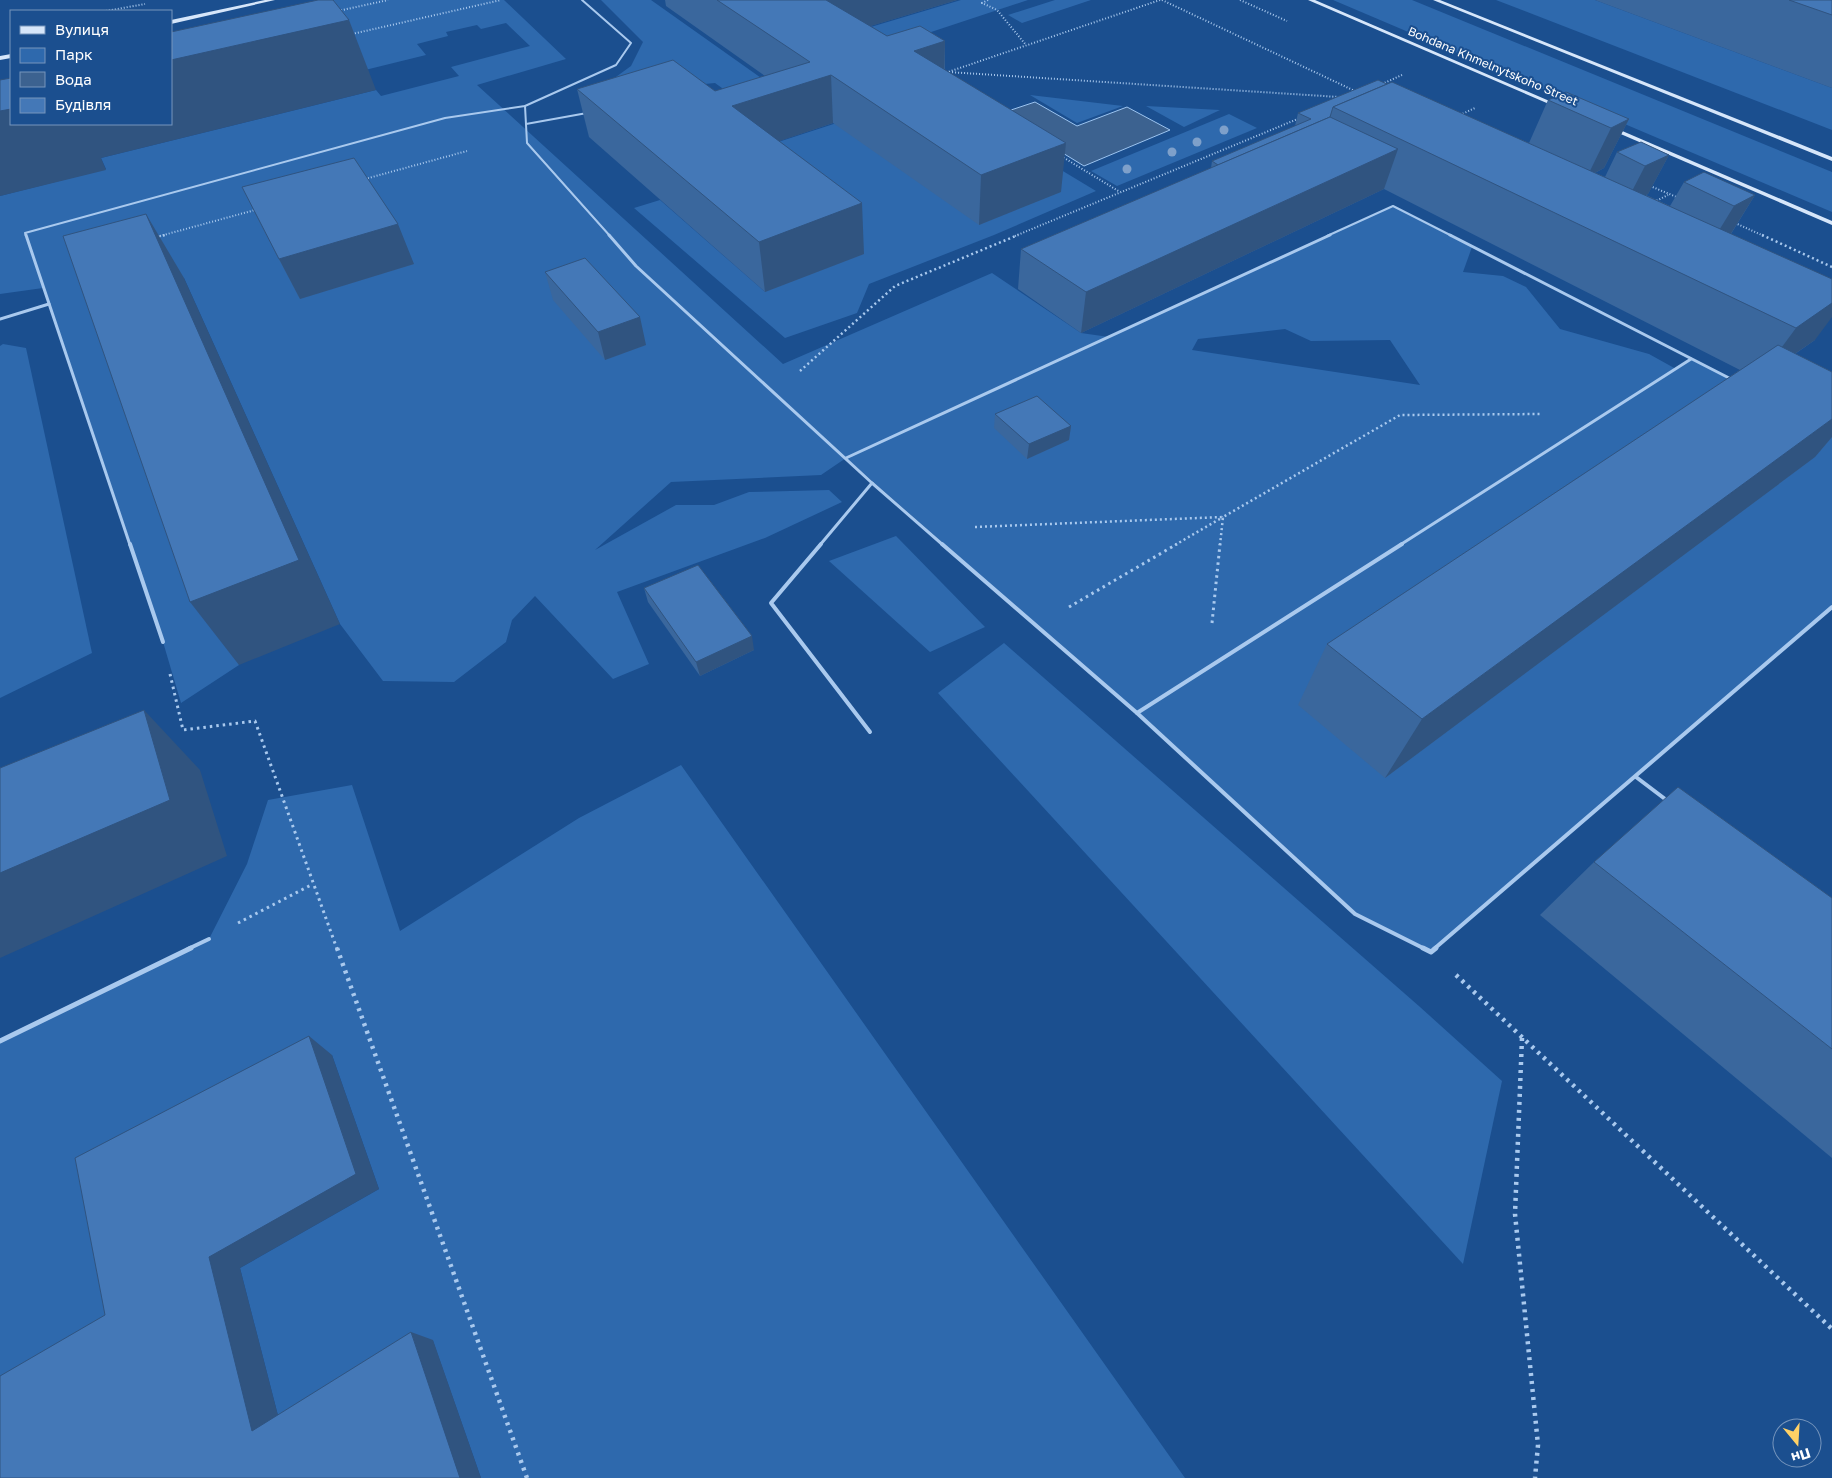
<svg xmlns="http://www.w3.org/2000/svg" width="1832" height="1478" viewBox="0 0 1832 1478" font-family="'Golos Text',sans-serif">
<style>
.green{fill:#2e69ad;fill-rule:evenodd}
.water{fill:#3c6290;stroke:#9cc4f0}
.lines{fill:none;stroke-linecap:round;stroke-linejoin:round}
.path-far3{stroke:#a9c9ee;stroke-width:2;stroke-dasharray:1 2;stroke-linecap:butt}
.path-far2{stroke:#a9c9ee;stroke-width:2.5;stroke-dasharray:2 3;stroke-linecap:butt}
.path-far1{stroke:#a9c9ee;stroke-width:3;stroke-dasharray:2.5 4;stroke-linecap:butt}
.path{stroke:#a9c9ee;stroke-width:4.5;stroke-dasharray:3 5;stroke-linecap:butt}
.lane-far3{stroke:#a9c9ee;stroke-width:2}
.lane-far2{stroke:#a9c9ee;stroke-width:3}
.lane-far1{stroke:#a9c9ee;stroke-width:4}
.lane{stroke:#a9c9ee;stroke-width:5}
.secondary{fill:#d6e6fa;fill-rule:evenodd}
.tree{fill:#7ea0ca}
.wall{fill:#3a679d}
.shaded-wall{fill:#305480}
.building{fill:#4478b7;stroke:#305480}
.labels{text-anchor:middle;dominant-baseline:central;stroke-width:4;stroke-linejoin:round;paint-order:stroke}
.far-street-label{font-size:12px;fill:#fff;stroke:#1b4f8f}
</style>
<rect width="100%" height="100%" fill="#1b4f8f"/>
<g class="green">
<path d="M325,0H504L566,59L477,85L783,364L992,273L1081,333L1109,337L1393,206L1472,247L1463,272L1503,276L1526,287L1560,329L1649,354L1676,369L1691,359L1832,430V607L1431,952L1355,914L1137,713L846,458L821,475L671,482L595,550L676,505H714L749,492L829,490L842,502L765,538L617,592L649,664L613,679L535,596L512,620L506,642L454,682L383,681L340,624L184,278L106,301L239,665L181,703L163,642L43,288L0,294V196L106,169L101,158L376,90L381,96L459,76L451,67L530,46L506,23L481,29L477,25L446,32L448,36L417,44L426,55L361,71ZM1285,329L1311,341L1390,340L1420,385L1192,350L1198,339Z"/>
<polygon points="601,0 651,0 798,104 761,116 715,83 591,95 631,66 643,42"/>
<polygon points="961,0 1028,0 916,37 824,41"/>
<polygon points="1055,0 1091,0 1022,23 1008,15"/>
<polygon points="1333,0 1412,0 1832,172 1832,212"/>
<polygon points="1496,0 1595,0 1832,88 1832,130"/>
<polygon points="932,92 1096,191 994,235 869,284 857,313 785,338 634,208 660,200 765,292 738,155"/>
<polygon points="1030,95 1123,106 1077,123"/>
<polygon points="1146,106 1220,110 1184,127"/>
<polygon points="1229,114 1257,128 1117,186 1091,171"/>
<polygon points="3,344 26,348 92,653 0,698 0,346"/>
<polygon points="896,536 985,627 930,652 829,561"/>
<polygon points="1004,643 1420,1007 1502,1081 1463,1264 938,693"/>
<polygon points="681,765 1185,1478 481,1478 433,1341 283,1435 240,1268 379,1189 332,1055 141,1325 0,1407 0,1041 209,939 247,864 268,800 352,785 400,931 579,818"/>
</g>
<polygon class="water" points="1035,102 1077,126 1127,107 1170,130 1084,166 999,114"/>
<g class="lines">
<g class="path-far3">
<polyline points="988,0 982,3 997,10 1026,45"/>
<polyline points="1160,0 948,72 1339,97"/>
<polyline points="1162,0 1357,92"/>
<polyline points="1240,0 1287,21"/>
<polyline points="106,11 145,4"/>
<polyline points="338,11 388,0"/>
<polyline points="352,34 501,0"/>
<polyline points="1382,84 1402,75"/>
<polyline points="1460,115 1475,108"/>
<polyline points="1061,156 1120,192"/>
<polyline points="365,179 467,151"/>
<polyline points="1650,186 1679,198"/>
<polyline points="1654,202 1668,195"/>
<polyline points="1735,223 1764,236"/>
<polyline points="160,236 255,210"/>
<polyline points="1015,236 1300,118"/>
</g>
<g class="path-far2">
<polyline points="1762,235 1832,267"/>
<polyline points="158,237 165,235"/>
<polyline points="800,371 895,286 1018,235"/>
<polyline points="975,527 1223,517 1400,415 1541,414"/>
<polyline points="1175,545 1223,517"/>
<polyline points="1220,545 1223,517"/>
</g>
<g class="path-far1">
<polyline points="1069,607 1177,544"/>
<polyline points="1212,623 1220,544"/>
<polyline points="170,674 183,730 255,721 337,949"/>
<polyline points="238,923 313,884"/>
</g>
<g class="path">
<polyline points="337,948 527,1478"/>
<polyline points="1456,975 1832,1329"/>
<polyline points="1522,1038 1515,1214 1538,1445 1535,1478"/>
</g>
<g class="lane-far3">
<polyline points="525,106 527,143 610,236"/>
<polyline points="526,124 587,113"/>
<polyline points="26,236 25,233 445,118 525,106 616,65 631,43 582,0"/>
<polyline points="1327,236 1393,206 1452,236"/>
</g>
<g class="lane-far2">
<polyline points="26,235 130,545"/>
<polyline points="609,235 636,266 872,483 943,545"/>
<polyline points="1450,235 1731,379"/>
<polyline points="0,319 49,304"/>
<polyline points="846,458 1330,235"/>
<polyline points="820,545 872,483"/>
<polyline points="1400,545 1691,359"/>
</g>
<g class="lane-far1">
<polyline points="130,544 163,642"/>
<polyline points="821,544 771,603 870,732"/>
<polyline points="942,544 1137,713 1355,914 1425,949"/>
<polyline points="1137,713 1402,544"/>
<polyline points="1636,777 1669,802"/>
<polyline points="188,949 209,939"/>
<polyline points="1434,949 1832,607"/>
</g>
<g class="lane">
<polyline points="1423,948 1431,952 1436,948"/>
<polyline points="0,1041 191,948"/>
</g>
<g class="secondary">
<polygon points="265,0 275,0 171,24 171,20"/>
<polygon points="1308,0 1315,0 1561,106 1556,107"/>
<polygon points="1433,0 1440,0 1832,157 1832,161"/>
<polygon points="11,54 11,58 0,60 0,56"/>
<polygon points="1609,127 1613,127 1832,221 1832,225 1609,129"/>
</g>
</g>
<g class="tree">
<circle cx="1224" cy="130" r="4.5"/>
<circle cx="1197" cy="142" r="4.5"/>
<circle cx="1172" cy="152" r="4.5"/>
<circle cx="1127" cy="169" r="4.5"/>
</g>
<g class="wall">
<polygon points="665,0 957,0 870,26 887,36 945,41 945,70 1061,192 979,225 833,123 779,141 864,254 765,292 589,137 577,89 715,91 765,76 666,6"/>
<polygon points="1595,0 1832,0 1832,88"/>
<polygon points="1387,84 1529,143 1548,100 1629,119 1604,168 1595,173 1605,177 1617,152 1669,155 1648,194 1646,195 1670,206 1684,182 1755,195 1731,234 1815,340 1795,354 1832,372 1832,437 1815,457 1385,778 1298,705 1327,644 1740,370 1384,189 1081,333 1018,289 1021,249 1211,168 1212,161 1295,126 1298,113"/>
<polygon points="242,187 414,264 300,299 262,227"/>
<polygon points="545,272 646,345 605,360 553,300"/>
<polygon points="995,414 1071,426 1069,440 1027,459 994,428"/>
<polygon points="644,588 754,650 700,676 648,602"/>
<polygon points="1594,862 1832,898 1832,1158 1540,915"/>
</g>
<g class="shaded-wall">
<polygon points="819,0 957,0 821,41"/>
<polygon points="349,20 376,90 101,158 106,170 0,196 0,111 11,109 11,124 171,124 171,60"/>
<polygon points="945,41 944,88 914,51"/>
<polygon points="831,75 833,123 738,155 732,106"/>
<polygon points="1629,119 1604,168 1587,177 1611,128"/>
<polygon points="1066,143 1061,192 979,225 981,175"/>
<polygon points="1398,149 1384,189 1081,333 1086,292"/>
<polygon points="1669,155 1648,194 1626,204 1630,195 1645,166"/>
<polygon points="1755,195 1730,235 1710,245 1734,206"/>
<polygon points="862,203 864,254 765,292 759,242"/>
<polygon points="146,214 184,278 340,624 239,665 190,602"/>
<polygon points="398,224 414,264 300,299 279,259"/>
<polygon points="1832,303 1832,317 1815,340 1758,379 1796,328"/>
<polygon points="640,317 646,345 605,360 598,332"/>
<polygon points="1832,419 1832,437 1815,457 1385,778 1422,719"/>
<polygon points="1071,426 1069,440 1027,459 1029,444"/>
<polygon points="752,636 754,650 700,676 696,662"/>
<polygon points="144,710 200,770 227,856 0,958 0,873"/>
<polygon points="309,1036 332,1055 379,1189 240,1268 283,1435 252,1431 209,1257"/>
<polygon points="411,1332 433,1340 481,1478 460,1478"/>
</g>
<g class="building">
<polygon points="318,0 333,0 349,20 171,60 171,32"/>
<polygon points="717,0 826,0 887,36 920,26 945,41 914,51 1066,143 981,175 831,75 732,106 862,203 759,242 577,89 673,60 715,91 810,62"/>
<polygon points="1789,0 1832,0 1832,15"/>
<polygon points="11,78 11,109 0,111 0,80"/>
<polygon points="1378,80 1387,84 1333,107 1330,117 1218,165 1212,161 1311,119 1298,113"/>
<polygon points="1392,82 1832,279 1832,303 1796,328 1333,107"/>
<polygon points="1566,92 1629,119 1611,128 1548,100"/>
<polygon points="1330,117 1398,149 1086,292 1021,249"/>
<polygon points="1641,142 1669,155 1645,166 1617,152"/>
<polygon points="354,158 398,224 279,259 242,187"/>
<polygon points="1704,172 1755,195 1734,206 1684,182"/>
<polygon points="146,214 299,560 190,602 63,236"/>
<polygon points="585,258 640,317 598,332 545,272"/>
<polygon points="1778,345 1832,372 1832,419 1422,719 1327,644"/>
<polygon points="1037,396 1071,426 1029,444 995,414"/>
<polygon points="698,565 752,636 696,662 644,588"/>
<polygon points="144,710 170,800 0,873 0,768"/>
<polygon points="1678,787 1832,898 1832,1049 1594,862"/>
<polygon points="309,1036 356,1174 209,1257 252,1431 411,1332 460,1478 0,1478 0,1376 105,1315 75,1158"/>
</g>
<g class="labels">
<g class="far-street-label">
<text transform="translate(1493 66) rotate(23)">Bohdana Khmelnytskoho Street</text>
</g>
</g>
<rect x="10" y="10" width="162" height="115" fill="#1b4f8f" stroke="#7695bc"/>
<rect x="20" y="26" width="25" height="8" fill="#d6e6fa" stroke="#7695bc"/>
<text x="55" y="35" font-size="15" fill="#ffffff">Вулиця</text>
<rect x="20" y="48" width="25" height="15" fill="#2e69ad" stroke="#7695bc"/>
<text x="55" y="60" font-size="15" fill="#ffffff">Парк</text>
<rect x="20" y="72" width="25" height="15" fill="#3c6290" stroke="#7695bc"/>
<text x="55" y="85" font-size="15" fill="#ffffff">Вода</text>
<rect x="20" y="98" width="25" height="15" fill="#4478b7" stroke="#7695bc"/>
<text x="55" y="110" font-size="15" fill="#ffffff">Будівля</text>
<g transform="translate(1797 1443) rotate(162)"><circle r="24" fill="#1b4f8f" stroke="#7695bc"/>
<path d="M0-4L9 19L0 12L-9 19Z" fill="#ffd166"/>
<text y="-8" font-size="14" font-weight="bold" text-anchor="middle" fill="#ffffff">Пн</text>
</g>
</svg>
